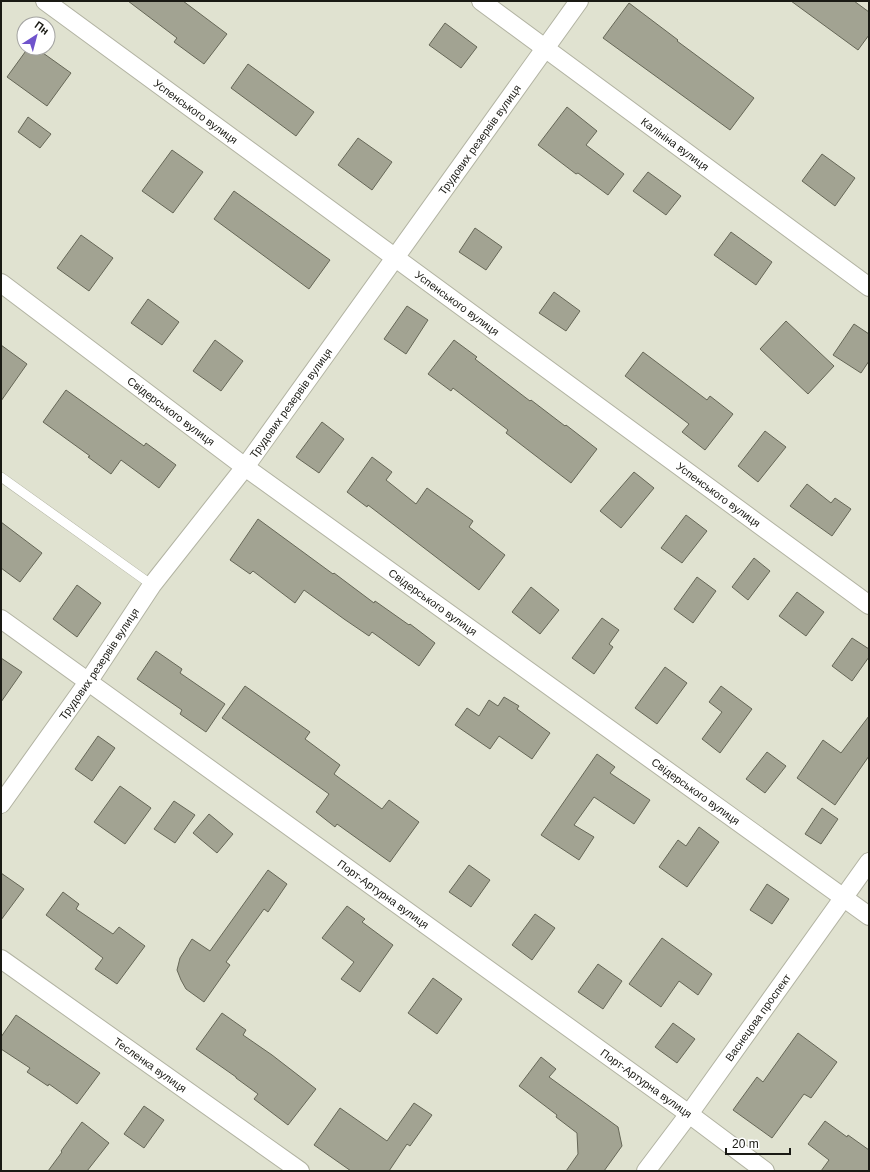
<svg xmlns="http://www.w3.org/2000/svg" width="870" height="1172" viewBox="0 0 870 1172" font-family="Helvetica,sans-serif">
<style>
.building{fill:#a2a392;stroke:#666757}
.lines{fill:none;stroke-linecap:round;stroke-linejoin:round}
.service-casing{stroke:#b2b3a2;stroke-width:10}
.minor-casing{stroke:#b2b3a2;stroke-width:20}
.service{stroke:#fff;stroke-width:9}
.minor{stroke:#fff;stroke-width:18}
.labels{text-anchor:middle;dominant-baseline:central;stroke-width:3.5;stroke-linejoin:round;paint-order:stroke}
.street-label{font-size:11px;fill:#1a1a14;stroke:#fff}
</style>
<rect width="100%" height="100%" fill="#e0e2d0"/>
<g class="building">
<polygon points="128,1 183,1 227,34 204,64 174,42 177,38"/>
<polygon points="791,1 854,1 869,12 869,35 858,50"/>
<polygon points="629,3 678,40 677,41 754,98 730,130 603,38"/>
<polygon points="445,23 477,47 461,68 429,45"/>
<polygon points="28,48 36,48 71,73 47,106 7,77"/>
<polygon points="248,64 314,112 296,136 231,88"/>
<polygon points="567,107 597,131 586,145 624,174 608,195 578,173 576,174 538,145"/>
<polygon points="28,117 51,134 40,148 18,132"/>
<polygon points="358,138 392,162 372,190 338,165"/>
<polygon points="172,150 203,172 173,213 142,191"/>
<polygon points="822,154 855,178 835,206 802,181"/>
<polygon points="648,172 681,196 666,215 633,191"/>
<polygon points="234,191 330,260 309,289 214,219"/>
<polygon points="475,228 502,247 486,270 459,252"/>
<polygon points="731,232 772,262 756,285 714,255"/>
<polygon points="81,235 113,258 89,291 57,268"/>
<polygon points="554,292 580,311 566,331 539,313"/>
<polygon points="148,299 179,322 162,345 131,323"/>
<polygon points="407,306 428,320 406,354 384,339"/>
<polygon points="786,321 834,366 808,394 760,349"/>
<polygon points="854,324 869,334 869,361 861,373 833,355"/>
<polygon points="215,340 243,361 221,391 193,371"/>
<polygon points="454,340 477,357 475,359 530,401 531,400 565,426 566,425 597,449 571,483 506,433 508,430 453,388 451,391 428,374"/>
<polygon points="1,345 27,364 1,401"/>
<polygon points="643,352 707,400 710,396 733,414 705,450 682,432 689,424 625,376"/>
<polygon points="66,390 144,446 146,443 176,465 159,488 121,460 111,474 88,457 90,456 43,422"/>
<polygon points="322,422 344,439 319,473 296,457"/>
<polygon points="765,431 786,447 758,482 738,466"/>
<polygon points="372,457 392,472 386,480 416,504 427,488 473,521 469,527 505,555 479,590 368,505 367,507 347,492"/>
<polygon points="634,472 654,488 621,528 600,511"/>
<polygon points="807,484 831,503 835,498 851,509 832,536 790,506"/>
<polygon points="686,515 707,531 682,563 661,548"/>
<polygon points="258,519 333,574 334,573 374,603 375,601 409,625 410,624 435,643 419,666 372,632 369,636 344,619 304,590 295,603 253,571 250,574 230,560"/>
<polygon points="1,522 42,553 20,582 1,568"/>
<polygon points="754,558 770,571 748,600 732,587"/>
<polygon points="697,577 716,591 693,623 674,609"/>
<polygon points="77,585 101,603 77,637 53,619"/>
<polygon points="531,587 559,610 540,634 512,612"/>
<polygon points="797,592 824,612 806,636 779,616"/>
<polygon points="602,618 619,630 609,644 613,647 594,674 572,658"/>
<polygon points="852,638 869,649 869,657 852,681 832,666"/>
<polygon points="156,651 182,669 180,673 225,704 206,732 180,714 182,710 137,679"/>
<polygon points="1,658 22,672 1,702"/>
<polygon points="665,667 687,683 657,724 635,708"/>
<polygon points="245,686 310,732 305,739 340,765 334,774 382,809 389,800 419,822 390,862 337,824 335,827 316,812 329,794 222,718"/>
<polygon points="721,686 752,709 720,753 702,739 722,712 709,702"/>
<polygon points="504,697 519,706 517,709 550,733 532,759 499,736 490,749 455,725 467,708 479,716 489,700 498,706"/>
<polygon points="869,716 869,756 835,805 797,778 823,740 841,753"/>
<polygon points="98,736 115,748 92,781 75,769"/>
<polygon points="767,752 786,766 765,793 746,779"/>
<polygon points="597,754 615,767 610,773 650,800 634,824 594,797 574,825 594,837 579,860 541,835"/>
<polygon points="120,786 151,808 125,844 94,822"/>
<polygon points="174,801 195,815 175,843 154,829"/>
<polygon points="822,808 838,819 821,844 805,834"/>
<polygon points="209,814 233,834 217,853 193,833"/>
<polygon points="699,827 719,842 687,887 659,867 678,840 686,846"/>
<polygon points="469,865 490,880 471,907 449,892"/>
<polygon points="268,870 287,884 268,912 264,909 226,962 230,965 204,1002 186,989 181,980 177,970 180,958 192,939 210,951"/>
<polygon points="1,873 24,889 1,920"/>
<polygon points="767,884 789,899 772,924 750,910"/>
<polygon points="63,892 79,904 76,909 113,934 119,927 145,946 117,984 95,969 103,958 46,915"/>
<polygon points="347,906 365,919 362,922 393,945 360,992 341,979 354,962 322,938"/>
<polygon points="535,914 555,928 532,960 512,945"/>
<polygon points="662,938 712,974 698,995 679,981 661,1007 629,984"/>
<polygon points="598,964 622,981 603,1009 578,992"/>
<polygon points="433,978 462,999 437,1034 408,1013"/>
<polygon points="222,1013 246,1030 243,1035 272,1055 316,1089 288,1125 254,1099 258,1094 236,1078 236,1077 196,1049"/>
<polygon points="16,1015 100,1073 77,1104 49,1084 48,1086 27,1072 30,1068 1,1049 1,1037"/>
<polygon points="673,1023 695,1039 677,1063 655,1047"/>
<polygon points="798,1033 837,1062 811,1098 804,1094 772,1138 733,1110 757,1077 763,1082"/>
<polygon points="541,1057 556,1069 549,1077 618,1127 622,1146 604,1171 566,1171 578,1154 577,1133 556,1117 557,1115 519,1086"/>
<polygon points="414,1103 432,1115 410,1146 407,1144 389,1171 351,1171 314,1145 340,1108 387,1141"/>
<polygon points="144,1106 164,1120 144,1148 124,1134"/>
<polygon points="825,1121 847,1137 848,1135 869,1150 869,1171 821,1171 829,1160 808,1144"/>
<polygon points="82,1122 109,1143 87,1171 48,1171 62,1152 61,1151"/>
</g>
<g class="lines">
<g class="service-casing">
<polyline id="service" points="1,477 152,585"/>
</g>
<g class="minor-casing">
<g id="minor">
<path id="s1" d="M45,1L869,605"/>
<path id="s2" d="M481,1L869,287"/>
<path id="s3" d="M1,283L245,467L869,916"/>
<path id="s4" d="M1,619L689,1114L765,1171"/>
<path id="s5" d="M1,804L88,682L152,585L245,467L579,1"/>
<path id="s6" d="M1,959L300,1171"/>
<path id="s7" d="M646,1171L689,1114L869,862"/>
</g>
</g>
<use href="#service" class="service"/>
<use href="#minor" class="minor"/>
</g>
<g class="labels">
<g class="street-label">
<text stroke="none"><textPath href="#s1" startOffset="187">Успенського вулиця</textPath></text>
<text stroke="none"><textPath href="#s5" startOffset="819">Трудових резервів вулиця</textPath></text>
<text stroke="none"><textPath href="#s2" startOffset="241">Калініна вулиця</textPath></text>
<text stroke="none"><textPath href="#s1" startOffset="511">Успенського вулиця</textPath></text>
<text stroke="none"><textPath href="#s5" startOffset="495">Трудових резервів вулиця</textPath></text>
<text stroke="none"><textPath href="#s3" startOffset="213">Свідерського вулиця</textPath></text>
<text stroke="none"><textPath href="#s1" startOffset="835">Успенського вулиця</textPath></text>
<text stroke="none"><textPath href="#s3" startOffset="537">Свідерського вулиця</textPath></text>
<text stroke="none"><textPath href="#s5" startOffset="171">Трудових резервів вулиця</textPath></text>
<text stroke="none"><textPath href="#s3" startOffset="861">Свідерського вулиця</textPath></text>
<text stroke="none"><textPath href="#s4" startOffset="471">Порт-Артурна вулиця</textPath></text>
<text stroke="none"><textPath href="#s7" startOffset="190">Васнецова проспект</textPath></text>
<text stroke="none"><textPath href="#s6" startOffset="183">Тесленка вулиця</textPath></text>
<text stroke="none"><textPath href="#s4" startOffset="795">Порт-Артурна вулиця</textPath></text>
</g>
</g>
<rect width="870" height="1172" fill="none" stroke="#1a1a14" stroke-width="4"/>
<g transform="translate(36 36) rotate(36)"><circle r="19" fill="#ffffff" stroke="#a3a3a1"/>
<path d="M0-3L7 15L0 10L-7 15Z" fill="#6f53cc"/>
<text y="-6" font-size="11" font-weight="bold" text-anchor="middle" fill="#1a1a14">Пн</text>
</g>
<path d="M726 1148v6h64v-6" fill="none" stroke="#1a1a14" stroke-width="2"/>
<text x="732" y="1148" font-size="12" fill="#1a1a14" stroke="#ffffff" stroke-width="3" paint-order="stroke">20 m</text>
</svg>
